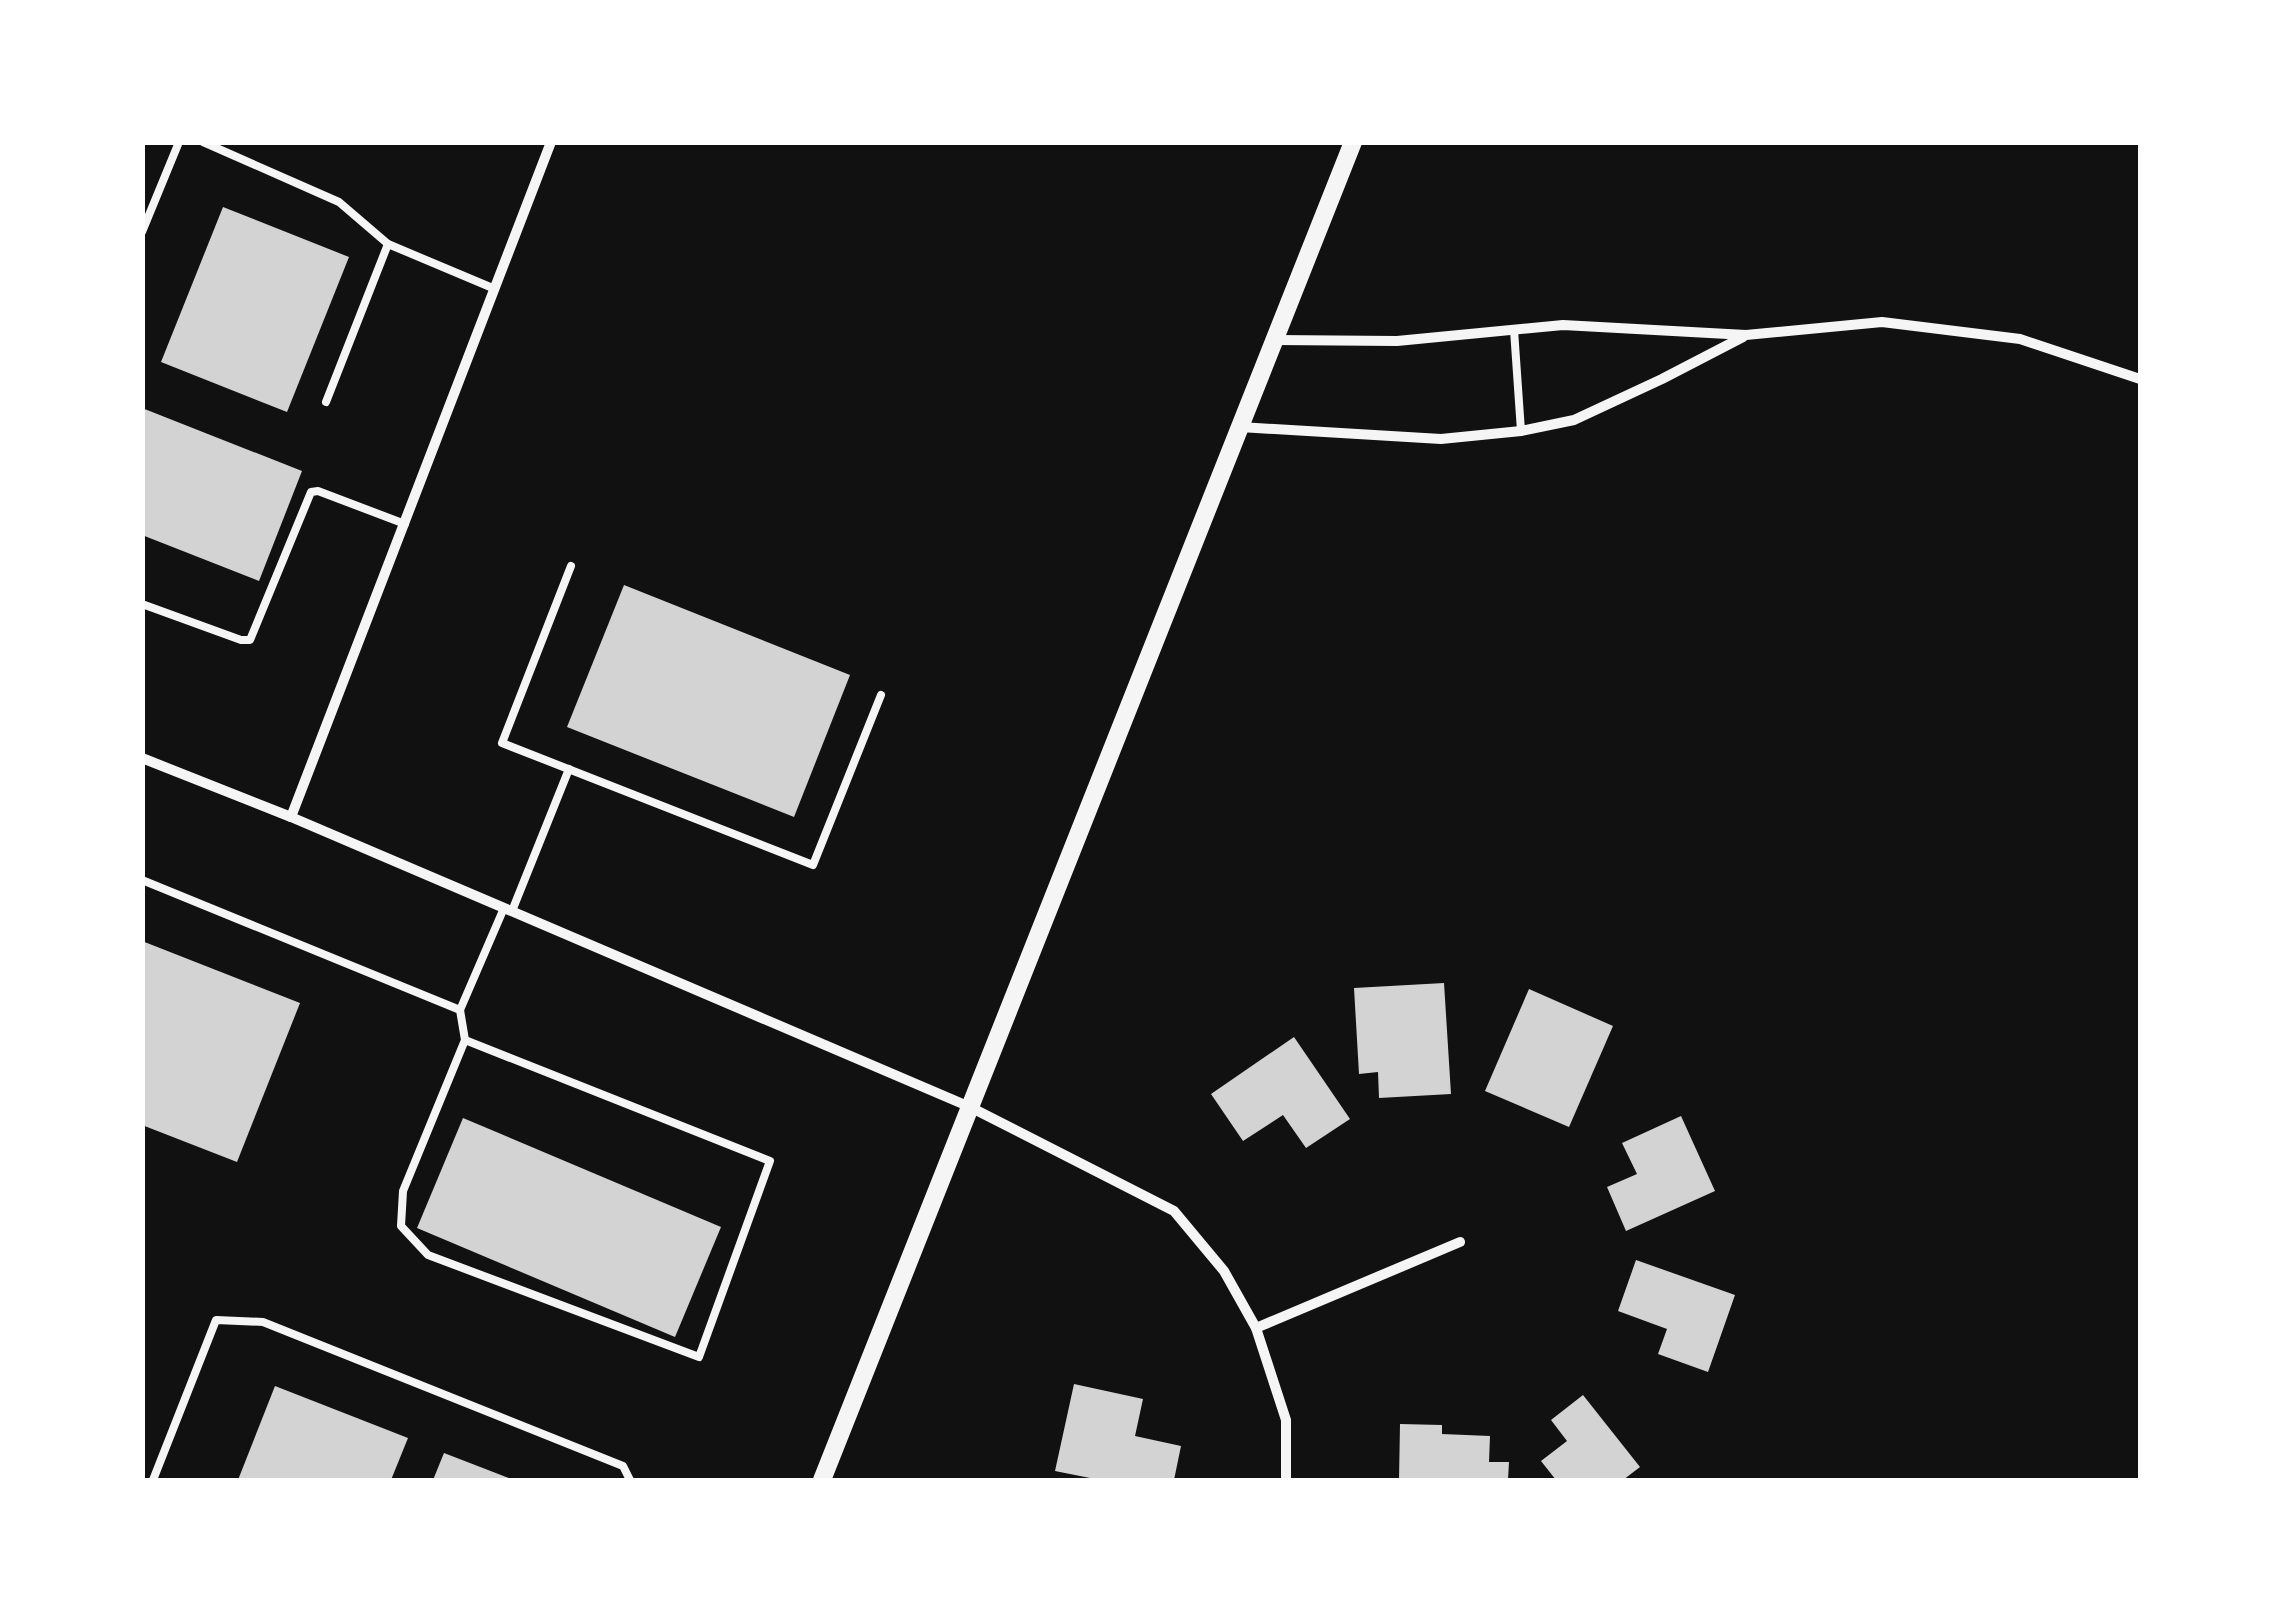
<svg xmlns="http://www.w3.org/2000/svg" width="2283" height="1623" viewBox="0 0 2283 1623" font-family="'Source Sans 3',sans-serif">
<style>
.building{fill:#d3d3d3}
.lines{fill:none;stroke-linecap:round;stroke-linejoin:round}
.service{stroke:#f5f5f5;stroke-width:8}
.minor{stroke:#f5f5f5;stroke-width:10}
.tertiary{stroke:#f5f5f5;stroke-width:18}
</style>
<rect width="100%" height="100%" fill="#111"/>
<g class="building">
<polygon points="223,207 349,257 287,412 161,362"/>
<polygon points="142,408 302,471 259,581 142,535"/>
<polygon points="624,585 850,675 794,817 567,727"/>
<polygon points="142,941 300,1003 237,1162 142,1125"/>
<polygon points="1444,983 1451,1094 1379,1098 1378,1072 1359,1074 1354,988"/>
<polygon points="1529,989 1613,1026 1569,1127 1485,1091"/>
<polygon points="1294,1037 1350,1119 1306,1148 1283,1115 1243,1141 1211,1094"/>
<polygon points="1681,1116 1715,1191 1626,1231 1607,1187 1637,1174 1622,1143"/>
<polygon points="463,1118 721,1227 675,1337 417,1228"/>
<polygon points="1636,1260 1735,1295 1708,1372 1658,1354 1667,1329 1618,1311"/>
<polygon points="1074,1384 1143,1399 1135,1436 1181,1446 1174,1480 1100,1480 1055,1471"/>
<polygon points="275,1386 408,1438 391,1480 238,1480"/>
<polygon points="1583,1395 1640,1467 1623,1480 1556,1480 1541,1461 1567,1441 1551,1420"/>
<polygon points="1400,1424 1442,1425 1442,1434 1490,1436 1489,1462 1509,1462 1508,1480 1399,1480"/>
<polygon points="444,1453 514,1480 433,1480"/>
</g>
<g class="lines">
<g class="service">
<polyline points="203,142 339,202 388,244 495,289"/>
<polyline points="142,232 179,142"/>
<polyline points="1514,330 1521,431"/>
<polyline points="326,402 388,244"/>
<polyline points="571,566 502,743 813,865 881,695"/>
<polyline points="142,604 241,640 250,640 311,492 318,491 405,524"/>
<polyline points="142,880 460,1010 465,1040 403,1191 401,1226 428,1255 699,1357 770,1161 465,1040"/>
<polyline points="512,911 569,769"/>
<polyline points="460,1010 504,908"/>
<polyline points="153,1480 216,1320 263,1322 623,1466 630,1480"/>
</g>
<g class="minor">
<polyline points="1275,340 1397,341 1563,325 1746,335 1882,322 2020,339 2140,379"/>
<polyline points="1240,427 1441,439 1521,431 1574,420 1662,379 1743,337"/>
<polyline points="142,758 291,817 970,1107 1174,1211 1224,1271 1256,1328 1286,1420 1286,1480"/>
<polyline points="291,817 551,142"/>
<polyline points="1256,1328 1460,1242"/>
</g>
<polyline class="tertiary" points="822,1480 1353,142"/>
</g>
<rect width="2283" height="1623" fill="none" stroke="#ffffff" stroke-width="290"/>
</svg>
